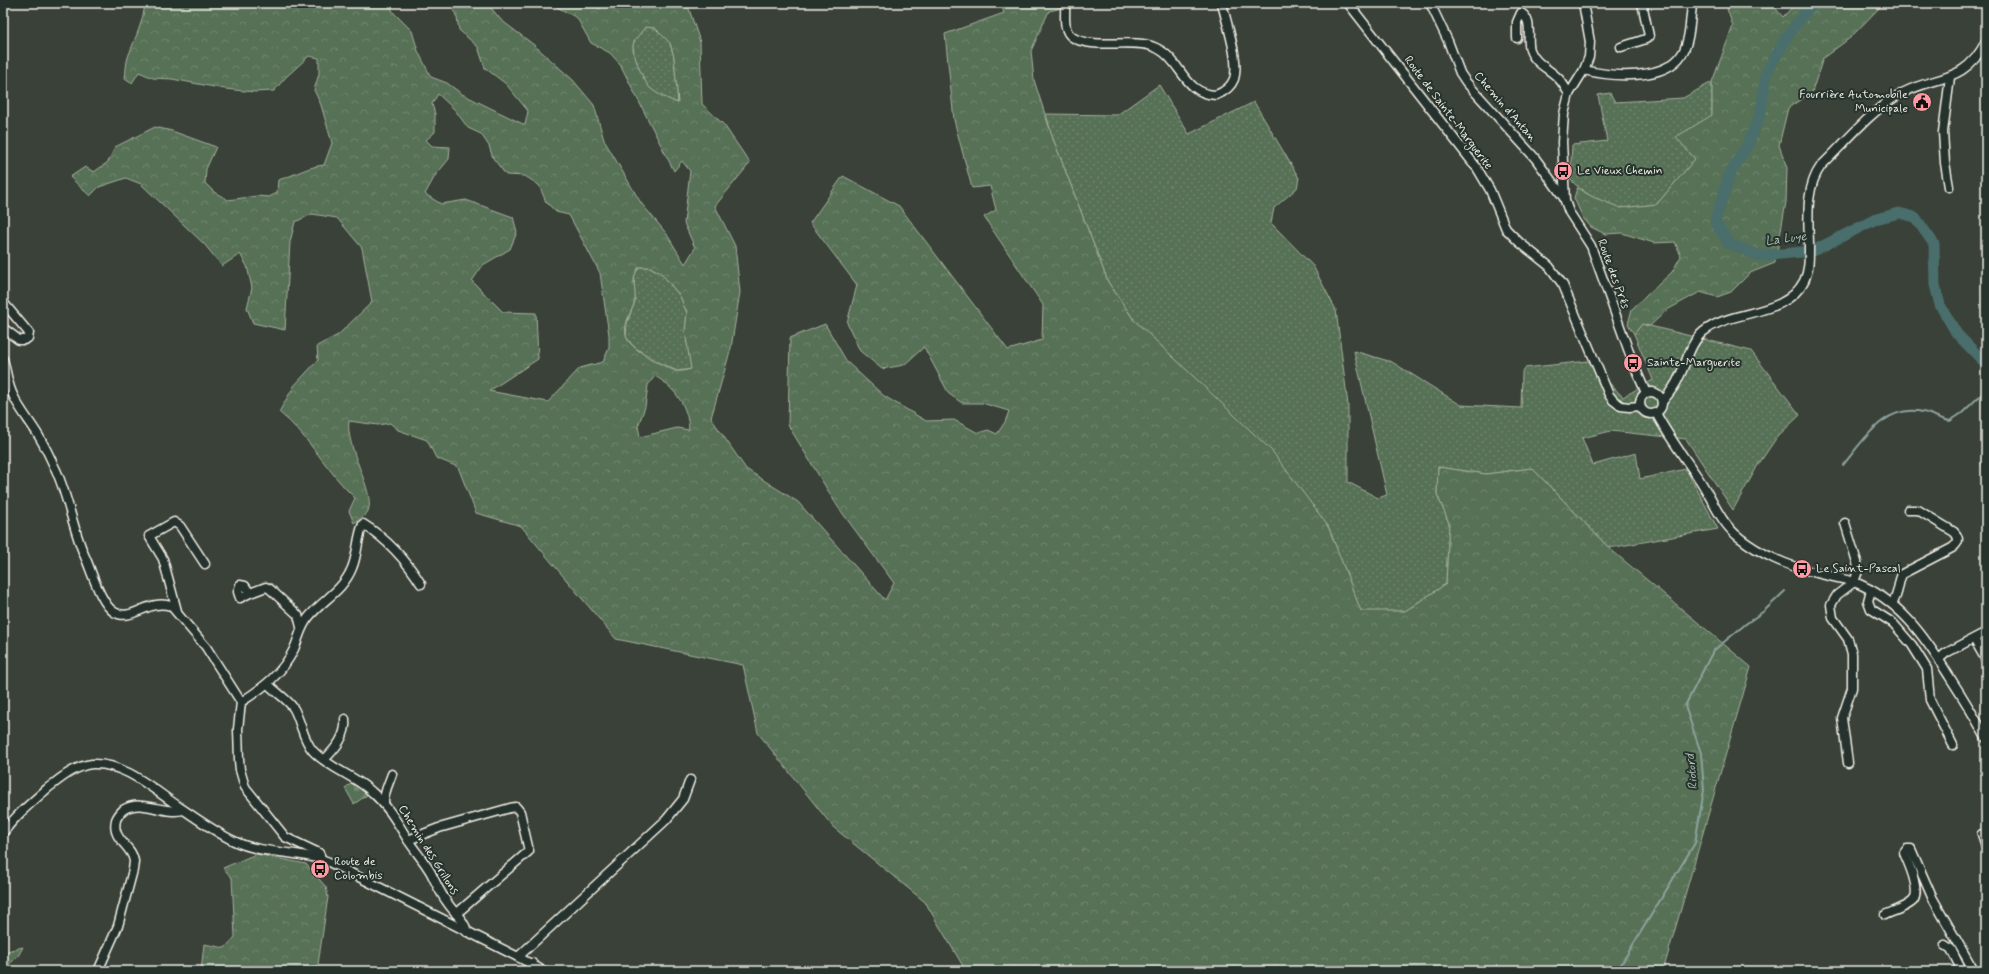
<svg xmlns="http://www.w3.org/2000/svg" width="1989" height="974" viewBox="0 0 1989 974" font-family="Mynerve,sans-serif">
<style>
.grass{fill:url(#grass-dots);stroke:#a6b19f}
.forest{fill:url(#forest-crowns);stroke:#a6b19f;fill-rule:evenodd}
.cemetery{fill:url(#cemetery-stones);stroke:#a6b19f}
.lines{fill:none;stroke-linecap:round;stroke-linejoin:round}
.stream{stroke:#8da29e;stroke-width:2}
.river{stroke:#496e6c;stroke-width:11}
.minor-casing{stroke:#f4f1e8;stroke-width:11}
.minor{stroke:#26332d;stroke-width:8}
.labels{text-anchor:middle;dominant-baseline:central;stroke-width:4;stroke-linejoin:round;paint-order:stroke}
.poi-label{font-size:12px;fill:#f4f1e8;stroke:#26332d;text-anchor:start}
.street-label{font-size:12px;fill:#f4f1e8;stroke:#26332d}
.water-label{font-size:13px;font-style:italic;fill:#b0bdb6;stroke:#26332d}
</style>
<defs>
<pattern id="grass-dots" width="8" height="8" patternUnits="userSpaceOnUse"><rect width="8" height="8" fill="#577156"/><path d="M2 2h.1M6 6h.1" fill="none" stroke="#70866e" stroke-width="1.8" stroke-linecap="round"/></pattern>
<pattern id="forest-crowns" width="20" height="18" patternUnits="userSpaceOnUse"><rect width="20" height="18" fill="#577156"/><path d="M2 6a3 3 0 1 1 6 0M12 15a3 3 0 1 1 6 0" fill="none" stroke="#70866e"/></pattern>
<pattern id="cemetery-stones" width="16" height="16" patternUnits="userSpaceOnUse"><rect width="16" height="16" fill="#577156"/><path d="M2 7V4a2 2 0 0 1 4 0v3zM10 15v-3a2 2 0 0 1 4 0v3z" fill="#70866e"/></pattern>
</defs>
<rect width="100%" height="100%" fill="#3a4138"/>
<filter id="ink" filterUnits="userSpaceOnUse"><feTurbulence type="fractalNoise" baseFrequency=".025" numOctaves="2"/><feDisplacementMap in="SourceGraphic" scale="8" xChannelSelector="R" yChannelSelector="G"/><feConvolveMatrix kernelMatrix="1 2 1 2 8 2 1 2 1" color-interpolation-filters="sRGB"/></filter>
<g filter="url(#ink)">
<g class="grass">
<path d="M645,27L655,28L670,43L674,57L678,103C668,99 658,95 650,88C644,83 632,54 633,45C634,39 642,32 645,27Z"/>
<path d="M1712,82V115L1695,159L1657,204C1645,205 1633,208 1622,208C1606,207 1580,191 1570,179L1572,145L1607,141L1598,95L1610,93L1615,102L1683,98Z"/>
<polygon points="1159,85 1189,134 1254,102 1299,178 1297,188 1274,208 1271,223 1313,266 1336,310 1348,405 1348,482 1378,498 1387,495 1354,351 1392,362 1461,405 1521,408 1522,372 1525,368 1588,361 1623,397 1653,380 1634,334 1642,324 1751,351 1800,415 1777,437 1758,465 1733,510 1686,439 1611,431 1582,438 1593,465 1636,453 1640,479 1686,469 1718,529 1609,548 1532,468 1486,474 1438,467 1437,494 1449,523 1446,584 1405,611 1361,612 1328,526 1134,320 1108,282 1052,136 1046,114 1117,115"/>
<polygon points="639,267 650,267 661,273 680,296 687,313 685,331 692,369 677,371 660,363 634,347 626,337 627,323 635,301 634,276"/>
</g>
<g class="forest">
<path d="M145,3H388L394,13L412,31L418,51L431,77L447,83L462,94L525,125L528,111L506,84L485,68L478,47L459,30L457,18L451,3H487L501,20L534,45L573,80L594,105L604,140L641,203L666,233L685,264L695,248L684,223L690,171L682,161L674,171L620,64L610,53L591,43L577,18L550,3H583L600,9L604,3H684L688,6L700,42L702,104L724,125L750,163L715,206L735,246L740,292L731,348L711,418L746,469L798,502L885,600L894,583L838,507L788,425L790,338L825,324L847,362L884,396L926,421L954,420L978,433L988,430L997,434L1005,422L1009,411L982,403H962L949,394L924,347L904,365L882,369L860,351L847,323L857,285L810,223L843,176L899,206L1008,350L1042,340L1043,305L984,217L996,210L990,186L972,188L954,120L945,34L1004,13L1001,3H1058V9L1049,11L1031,51L1034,80L1052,136L1108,282L1134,320L1272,451L1328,526L1361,611H1405L1446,584L1449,523L1437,494L1438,467L1486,474L1532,468L1609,548L1751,667L1663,971H966L925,902L833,827L758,733L743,665L616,639L521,526L476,513L458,467L436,458L427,440L398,430L390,423L378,425L349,421C345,448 376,492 368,511C366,516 358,520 354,523L349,511L355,498C327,472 309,436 279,412L294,386L318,360L317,346L338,335L372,302L362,248L337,218L312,214L295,222L290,242L285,330L253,323L247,308L252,288L247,266L240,254L222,266L205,245L141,184L126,178L99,187L90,196L70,177L85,167L94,172L108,162L115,147L155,127L172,131L216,147L206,169L205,183L214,192L228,200L257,196L269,197L277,193L278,180C296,175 306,167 324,165L332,143L321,105L314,90L319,74V58L309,56L285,78L274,91L255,92L225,89L172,79L153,78L139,72L132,83L125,78C126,71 126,63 128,57C135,38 143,23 145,3ZM645,27L655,28L670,43L674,57L678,103C668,99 658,95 650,88C644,82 632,54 633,45C634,39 642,32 645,27ZM438,94L455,110L468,128L481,134L489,146L493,158L506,175L525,176L539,185L546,202L556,212L569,215L600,273L609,335V348L603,362L580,368L548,402L489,391L538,359L536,313L503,312L472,281L483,265L510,249L517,232L513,217L466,200L441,204L425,194L435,176L449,159L450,147L432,146L426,140L435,132V114L432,104ZM639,267H650L661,273L680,296L687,313L685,331L691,369C687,370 681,372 676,371C664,367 629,349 626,336C623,321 633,311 635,300C636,286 630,280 639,267ZM655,376C675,388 688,406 689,430L677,428L640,437L638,426L645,407L648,385Z"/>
<polygon points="1741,3 1771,3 1783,17 1796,3 1884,3 1850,38 1823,58 1812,92 1788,108 1779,145 1787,168 1786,202 1775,263 1750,273 1731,292 1717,297 1700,292 1667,310 1650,326 1642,324 1634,334 1628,324 1632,309 1672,272 1681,256 1675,242 1654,243 1622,233 1605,234 1591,227 1583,218 1574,198 1577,188 1593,197 1621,208 1657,204 1695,159 1676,137 1712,115 1712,82 1733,26 1727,9"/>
<polygon points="256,854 306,864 326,887 328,897 317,971 201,971 204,944 225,948 235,937 232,878 223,868"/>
<polygon points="23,947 18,956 3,970 3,952"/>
</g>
<polygon class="cemetery" points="355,781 367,795 354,804 345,788"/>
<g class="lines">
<g class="stream">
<path d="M1843,465C1864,440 1885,403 1923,412C1932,414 1940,419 1950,421L1962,413L1986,390"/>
<polyline points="1617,971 1695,843 1704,790 1701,753 1685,706 1713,651 1747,623 1764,611 1785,591"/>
</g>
<g class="river">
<polyline points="1812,3 1786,38 1766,74 1761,112 1747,146 1730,174 1715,221 1728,243 1759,256 1813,251 1876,219 1899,213 1915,217 1934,244 1935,285 1940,305 1957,334 1986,364"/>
<polyline points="1986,459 1986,464"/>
</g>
<g class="minor-casing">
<g id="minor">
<path d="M1065,3C1066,14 1062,30 1072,37C1091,50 1133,38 1154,47C1182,58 1182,94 1216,95C1224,92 1231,87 1234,79C1240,61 1226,22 1222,3"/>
<polyline points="1348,3 1477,168 1490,190 1506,229 1519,242 1549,266 1563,285 1609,395 1613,400 1621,406 1629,407 1640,406"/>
<polyline points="1430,3 1448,41 1460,73 1466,82 1535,158 1564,198"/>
<polyline points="1583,3 1590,42 1589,57 1584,70 1569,94 1564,114 1562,142 1565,201 1569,212 1591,246 1633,363 1646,393"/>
<path d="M1517,38V22L1521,13C1534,21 1526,38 1530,50C1535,64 1550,69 1559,79C1563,83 1566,89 1569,94"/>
<polyline points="1621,47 1646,39 1649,36 1642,3"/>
<path d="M1584,70C1612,77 1665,81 1682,54C1690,41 1690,20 1692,6"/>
<polyline points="1949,187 1945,163 1943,132 1950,77"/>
<polyline points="3,302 29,333 28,338 24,340 19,340 3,328"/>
<path d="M3,359C7,372 7,385 14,397C21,412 33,425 41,440C47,450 51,460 56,470C69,499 73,531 86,559C92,573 101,604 114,612C132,623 148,598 171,606L206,647L241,702L238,729L239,760L240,770L245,787L285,837L319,853L322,860"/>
<circle cx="1651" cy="403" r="11"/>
<path d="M1662,402C1669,394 1675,387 1679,377C1687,362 1690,343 1703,332C1732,308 1785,318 1804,281C1809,271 1809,260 1809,249C1809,222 1804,189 1821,166C1844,144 1868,114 1895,97C1931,74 1964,87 1986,41"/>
<path d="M1656,413C1668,436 1684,457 1699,479C1712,498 1720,523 1740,538C1760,554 1788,566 1813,572C1827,576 1841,578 1854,582C1899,599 1925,637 1949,676C1962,696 1975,717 1986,738"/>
<polyline points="1845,523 1857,562 1858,571 1854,582 1837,595 1831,605 1833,618 1848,639 1852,654 1852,688 1842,718 1848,763"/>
<polyline points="1871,590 1868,601 1871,609 1893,623 1912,645 1927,669 1930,700 1953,745"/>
<polyline points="250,593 240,598 238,592 240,585 245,586 250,593 266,587 270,589 298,615 301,627"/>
<path d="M1892,604C1900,592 1897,585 1902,574L1952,548C1959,543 1960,538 1954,532L1918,510H1908"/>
<polyline points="177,611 163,559 149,536 174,522 180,526 205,564"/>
<polyline points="1974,639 1986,660"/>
<polyline points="1939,659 1946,653 1986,632"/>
<path d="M268,684C276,693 288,699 294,709C301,722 303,740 313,751C330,769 354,775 372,792C388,806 397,822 408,840C415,851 424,861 431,873C436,883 440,893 447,902C453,912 465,920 467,932"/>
<path d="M241,702C263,688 283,673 294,649C299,638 300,628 308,618C322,600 343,591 352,568C358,554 357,538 363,524C386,538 407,561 421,584"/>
<path d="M324,760C335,749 347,736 345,719"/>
<path d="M384,803C384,791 388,786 392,774"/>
<path d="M3,833C15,816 32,802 48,788C61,778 75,766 92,764C124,762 154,790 178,806C196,818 215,832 234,841C263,855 299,850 329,862L518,957L544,971"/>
<polyline points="1982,834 1986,846"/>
<polyline points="408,840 439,828 510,808 516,807 520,812 529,851 456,914"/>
<path d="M1885,915C1893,911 1906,908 1913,901C1921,891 1909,864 1904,853L1907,849H1911L1932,897L1974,971"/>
<polyline points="1945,945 1951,949 1962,971"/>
<polyline points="518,957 666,820 683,799 690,780"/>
<path d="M98,971L118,926L133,870C133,868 134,864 134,861C132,845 111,840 116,820C117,817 120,813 123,810C142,798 163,815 183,810"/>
<polyline points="527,971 532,963"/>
</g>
</g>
<use href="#minor" class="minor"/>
</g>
</g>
<defs>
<g id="civic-disc" transform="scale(1)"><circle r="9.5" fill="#ff9aa2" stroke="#26332d"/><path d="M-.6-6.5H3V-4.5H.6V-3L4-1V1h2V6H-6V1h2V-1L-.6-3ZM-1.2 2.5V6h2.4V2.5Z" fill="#111"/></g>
<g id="bus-disc" transform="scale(1)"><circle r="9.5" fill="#ff9aa2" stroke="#26332d"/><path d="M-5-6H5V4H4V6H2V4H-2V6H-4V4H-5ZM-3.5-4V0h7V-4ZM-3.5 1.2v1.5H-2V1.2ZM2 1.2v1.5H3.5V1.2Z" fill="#111"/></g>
</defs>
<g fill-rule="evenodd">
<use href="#civic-disc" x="1922" y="102"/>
<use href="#bus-disc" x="1563" y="171"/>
<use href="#bus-disc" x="1633" y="363"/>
<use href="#bus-disc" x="1802" y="569"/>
<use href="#bus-disc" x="320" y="869"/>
</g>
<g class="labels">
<g class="poi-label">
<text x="1908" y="95" text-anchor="end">Fourrière Automobile<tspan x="1908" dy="14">Municipale</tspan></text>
<text x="1577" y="171">Le Vieux Chemin</text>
<text x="1647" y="363">Sainte-Marguerite</text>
<text x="1816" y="569">Le Saint-Pascal</text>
<text x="334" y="862">Route de<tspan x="334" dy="14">Colombis</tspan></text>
</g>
<g class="street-label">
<text transform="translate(1505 107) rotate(49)">Chemin d'Antan</text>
<text transform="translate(1448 113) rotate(53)">Route de Sainte-Marguerite</text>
<text transform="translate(1613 274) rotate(70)">Route des Prés</text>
<text transform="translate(428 850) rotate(58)">Chemin des Grillons</text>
</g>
<g class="water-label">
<text transform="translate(1786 239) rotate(-7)">La Luye</text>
<text transform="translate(1692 772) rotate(-95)">Riotord</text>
</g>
</g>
<rect width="1989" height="974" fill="none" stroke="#26332d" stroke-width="16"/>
<rect x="8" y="8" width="1973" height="958" fill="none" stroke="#f4f1e8" stroke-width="1.5" filter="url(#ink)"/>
</svg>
